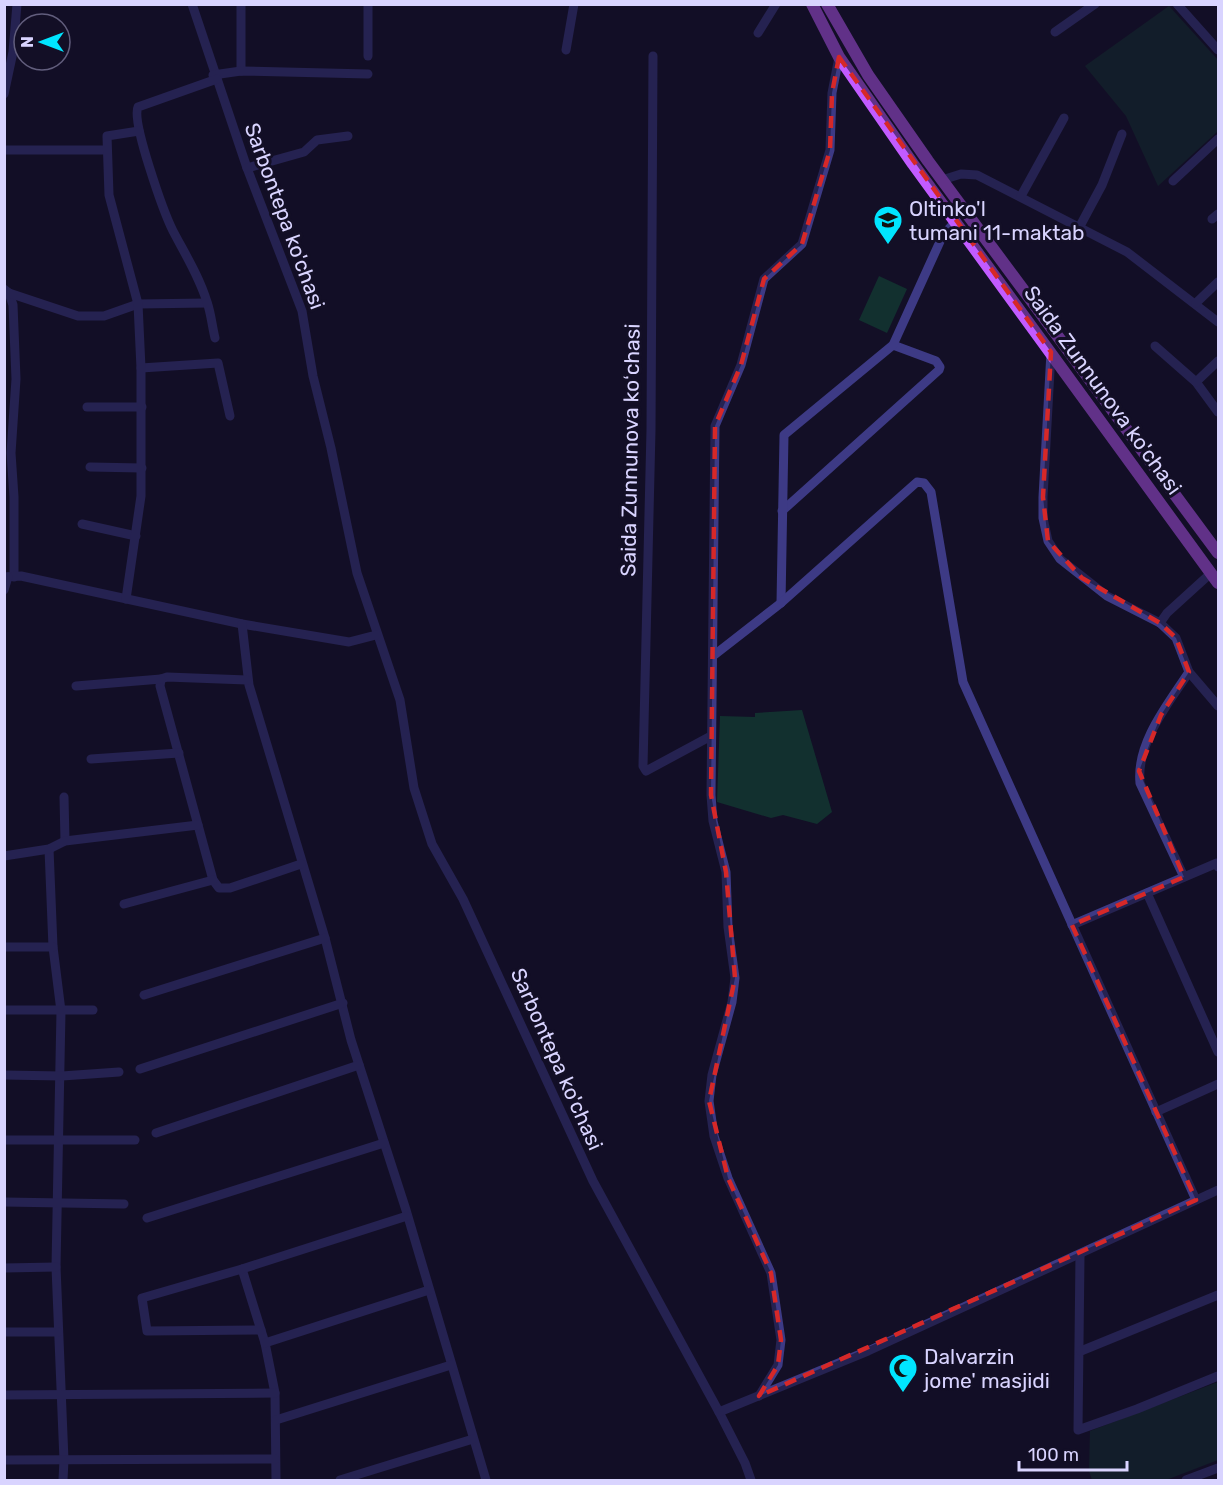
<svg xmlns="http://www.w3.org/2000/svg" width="1223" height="1485" viewBox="0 0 1223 1485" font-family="Rubik,sans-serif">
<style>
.green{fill:#12302f}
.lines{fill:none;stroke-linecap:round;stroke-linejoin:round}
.minor{stroke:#3d3a85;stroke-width:9}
.major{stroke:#c25bff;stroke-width:12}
.marked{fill:none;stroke:#d62828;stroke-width:4.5;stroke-dasharray:12 8;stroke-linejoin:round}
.labels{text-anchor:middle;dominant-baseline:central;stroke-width:6;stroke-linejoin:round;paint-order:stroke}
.poi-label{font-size:21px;fill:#d9d4ff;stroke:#130f26;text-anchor:start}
.street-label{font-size:21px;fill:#d9d4ff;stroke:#130f26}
</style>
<rect width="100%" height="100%" fill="#130f26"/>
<g class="green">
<polygon points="1169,6 1218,60 1218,131 1158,186 1126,116 1085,66"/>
<polygon points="879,276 907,289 887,333 859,320"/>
<polygon points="802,710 832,812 817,824 783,815 771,818 717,802 720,716 755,717 755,713"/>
<polygon points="1218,1382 1218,1460 1166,1480 1092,1480 1089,1471 1090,1431"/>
</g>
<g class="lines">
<g class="minor">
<polyline points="192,4 247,168 302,311 313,376 331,448 357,573 400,700 414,788 432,844 463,899 593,1181 719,1412 745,1463 751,1480"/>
<polyline points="241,4 241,71"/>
<polyline points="368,4 368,56"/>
<polyline points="1177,4 1218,50"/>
<polyline points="1055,32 1095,4"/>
<polyline points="758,33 776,4"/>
<polyline points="566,50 574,4"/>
<polyline points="653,56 651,430 643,766 646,771 711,736"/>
<polyline points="213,75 241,71 368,74"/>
<polyline points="4,94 13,52 17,4"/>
<polyline points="4,150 106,150"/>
<polyline points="247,168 304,152 317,140 348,136"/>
<polyline points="942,180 961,174 977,175 1127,252 1218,322"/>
<polyline points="1173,181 1218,139"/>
<polyline points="1021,196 1064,118"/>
<polyline points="1212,219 1218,214"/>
<polyline points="1080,226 1102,185 1122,134"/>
<polyline points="4,289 9,293 13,305 16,379 11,453 14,497 14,577"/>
<polyline points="9,293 78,316 104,316 138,304 207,303"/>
<polyline points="1196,303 1218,282"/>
<path d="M215,338C212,326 211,313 207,302C199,276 185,254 173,231C164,213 131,121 138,107L217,79"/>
<polyline points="1155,346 1196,382 1218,412"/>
<polyline points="1051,352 1043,497 1043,518 1048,541 1060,559 1107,596 1160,623 1176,638 1189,672 1218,706"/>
<polyline points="141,368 218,363 230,416"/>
<polyline points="1196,382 1218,361"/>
<polyline points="87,407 142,407"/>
<polyline points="90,467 142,468"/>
<polyline points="782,511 939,370 940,367 936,361 893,345"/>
<polyline points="82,524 136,536"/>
<polyline points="4,577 21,576 242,624 349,642 376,635"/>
<polyline points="4,590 8,577"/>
<polyline points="126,599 141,496 141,368 138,304 109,195 107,136 139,131"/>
<polyline points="781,603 784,435 893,345 943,235 956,221"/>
<polyline points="1160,623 1167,613 1211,573"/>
<polyline points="242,624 249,685 325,938 351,1040 406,1210 486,1480"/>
<polyline points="713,656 781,603 917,482 924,483 931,492 963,682 1196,1200"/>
<polyline points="247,680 167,677 161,679 160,686 213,880 219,888 230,888 301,864"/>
<polyline points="76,686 161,679"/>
<polyline points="91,759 179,753"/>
<polyline points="64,797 65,841"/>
<polyline points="49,849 53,947 61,1011 56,1267 64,1460 63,1480"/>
<polyline points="4,856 49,849 65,841 198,825"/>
<path d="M1184,877L1140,783C1136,743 1168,704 1189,672"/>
<polyline points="1147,893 1218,1052"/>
<polyline points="124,904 213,880"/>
<polyline points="1072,925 1217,863 1218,867"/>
<polyline points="4,947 53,947"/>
<polyline points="144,995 325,938"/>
<polyline points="4,1010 93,1010"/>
<polyline points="140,1069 343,1003"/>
<polyline points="4,1075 62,1076 119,1072"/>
<polyline points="1156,1112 1218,1084"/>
<polyline points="156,1133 359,1065"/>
<polyline points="4,1140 135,1140"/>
<polyline points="4,1202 124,1204"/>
<polyline points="147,1218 384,1143"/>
<polyline points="1080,1255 1078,1430 1137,1409 1218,1376"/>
<polyline points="4,1268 56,1267"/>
<polyline points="242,1269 265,1343 275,1393 276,1480"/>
<polyline points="261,1330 147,1331 142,1298 242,1269 407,1216"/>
<polyline points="4,1332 58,1332"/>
<polyline points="265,1343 429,1290"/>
<polyline points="1081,1351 1218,1295"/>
<polyline points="4,1395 275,1393"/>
<polyline points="759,1396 778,1365 781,1340 771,1273 728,1178 714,1136 709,1101 712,1075 732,1002 735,978 728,927 726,872 713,821 711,795 715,426 741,365 764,279 802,244 830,150 832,93 839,57"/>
<polyline points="719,1412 868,1351 1218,1190"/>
<polyline points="276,1420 451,1365"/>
<polyline points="4,1460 275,1459"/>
<polyline points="340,1480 473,1439"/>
<polyline points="1186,1480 1218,1468"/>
</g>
<g class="major">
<polyline points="812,4 839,57 913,164 1218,583"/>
<polyline points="827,4 868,75 928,161 1218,553"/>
</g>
</g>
<path d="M0 0H1223V1485H0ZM839,57L1051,352L1043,497L1048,541L1082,578L1160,623L1176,638L1189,672L1161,715L1139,771L1184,877L1072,925L1196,1200L759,1396L778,1365L781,1340L771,1273L728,1178L709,1101L735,978L726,872L711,795L715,426L741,365L764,279L802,244L830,150L832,93Z" fill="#130f26" fill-opacity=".55" fill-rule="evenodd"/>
<path class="marked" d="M839,57L1051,352L1043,497L1048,541L1082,578L1160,623L1176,638L1189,672L1161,715L1139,771L1184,877L1072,925L1196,1200L759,1396L778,1365L781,1340L771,1273L728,1178L709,1101L735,978L726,872L711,795L715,426L741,365L764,279L802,244L830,150L832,93Z"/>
<defs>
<g id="school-pin" transform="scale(1.5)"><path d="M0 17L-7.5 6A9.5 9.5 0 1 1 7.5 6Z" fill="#00e5ff" stroke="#130f26"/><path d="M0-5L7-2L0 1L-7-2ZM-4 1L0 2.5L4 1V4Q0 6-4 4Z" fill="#111"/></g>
<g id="mosque-pin" transform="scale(1.5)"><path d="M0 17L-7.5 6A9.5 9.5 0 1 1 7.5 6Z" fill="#00e5ff" stroke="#130f26"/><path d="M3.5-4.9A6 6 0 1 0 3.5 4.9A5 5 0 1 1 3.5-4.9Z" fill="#111"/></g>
</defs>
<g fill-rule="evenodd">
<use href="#school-pin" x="888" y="220"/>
<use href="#mosque-pin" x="903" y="1368"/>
</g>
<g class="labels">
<g class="poi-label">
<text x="909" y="208">Oltinko'l<tspan x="909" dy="24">tumani 11-maktab</tspan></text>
<text x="924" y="1356">Dalvarzin<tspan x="924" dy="24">jome' masjidi</tspan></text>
</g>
<g class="street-label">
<text transform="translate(285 216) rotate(70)">Sarbontepa ko'chasi</text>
<text transform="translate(1103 390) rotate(54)">Saida Zunnunova ko'chasi</text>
<text transform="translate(630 450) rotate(-89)">Saida Zunnunova koʻchasi</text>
<text transform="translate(557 1059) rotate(66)">Sarbontepa ko'chasi</text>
</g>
</g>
<rect width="1223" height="1485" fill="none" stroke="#d9d4ff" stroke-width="12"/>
<g transform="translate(42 42) rotate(270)"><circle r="28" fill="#130f26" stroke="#625e7d" stroke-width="1.5"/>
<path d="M0-4.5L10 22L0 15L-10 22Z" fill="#00e5ff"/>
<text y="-9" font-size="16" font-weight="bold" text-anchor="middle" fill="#d9d4ff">N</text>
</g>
<path d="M1019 1461v9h108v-9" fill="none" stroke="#d9d4ff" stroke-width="3"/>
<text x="1028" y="1461" font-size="18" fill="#d9d4ff" stroke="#130f26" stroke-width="4.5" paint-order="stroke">100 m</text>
</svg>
